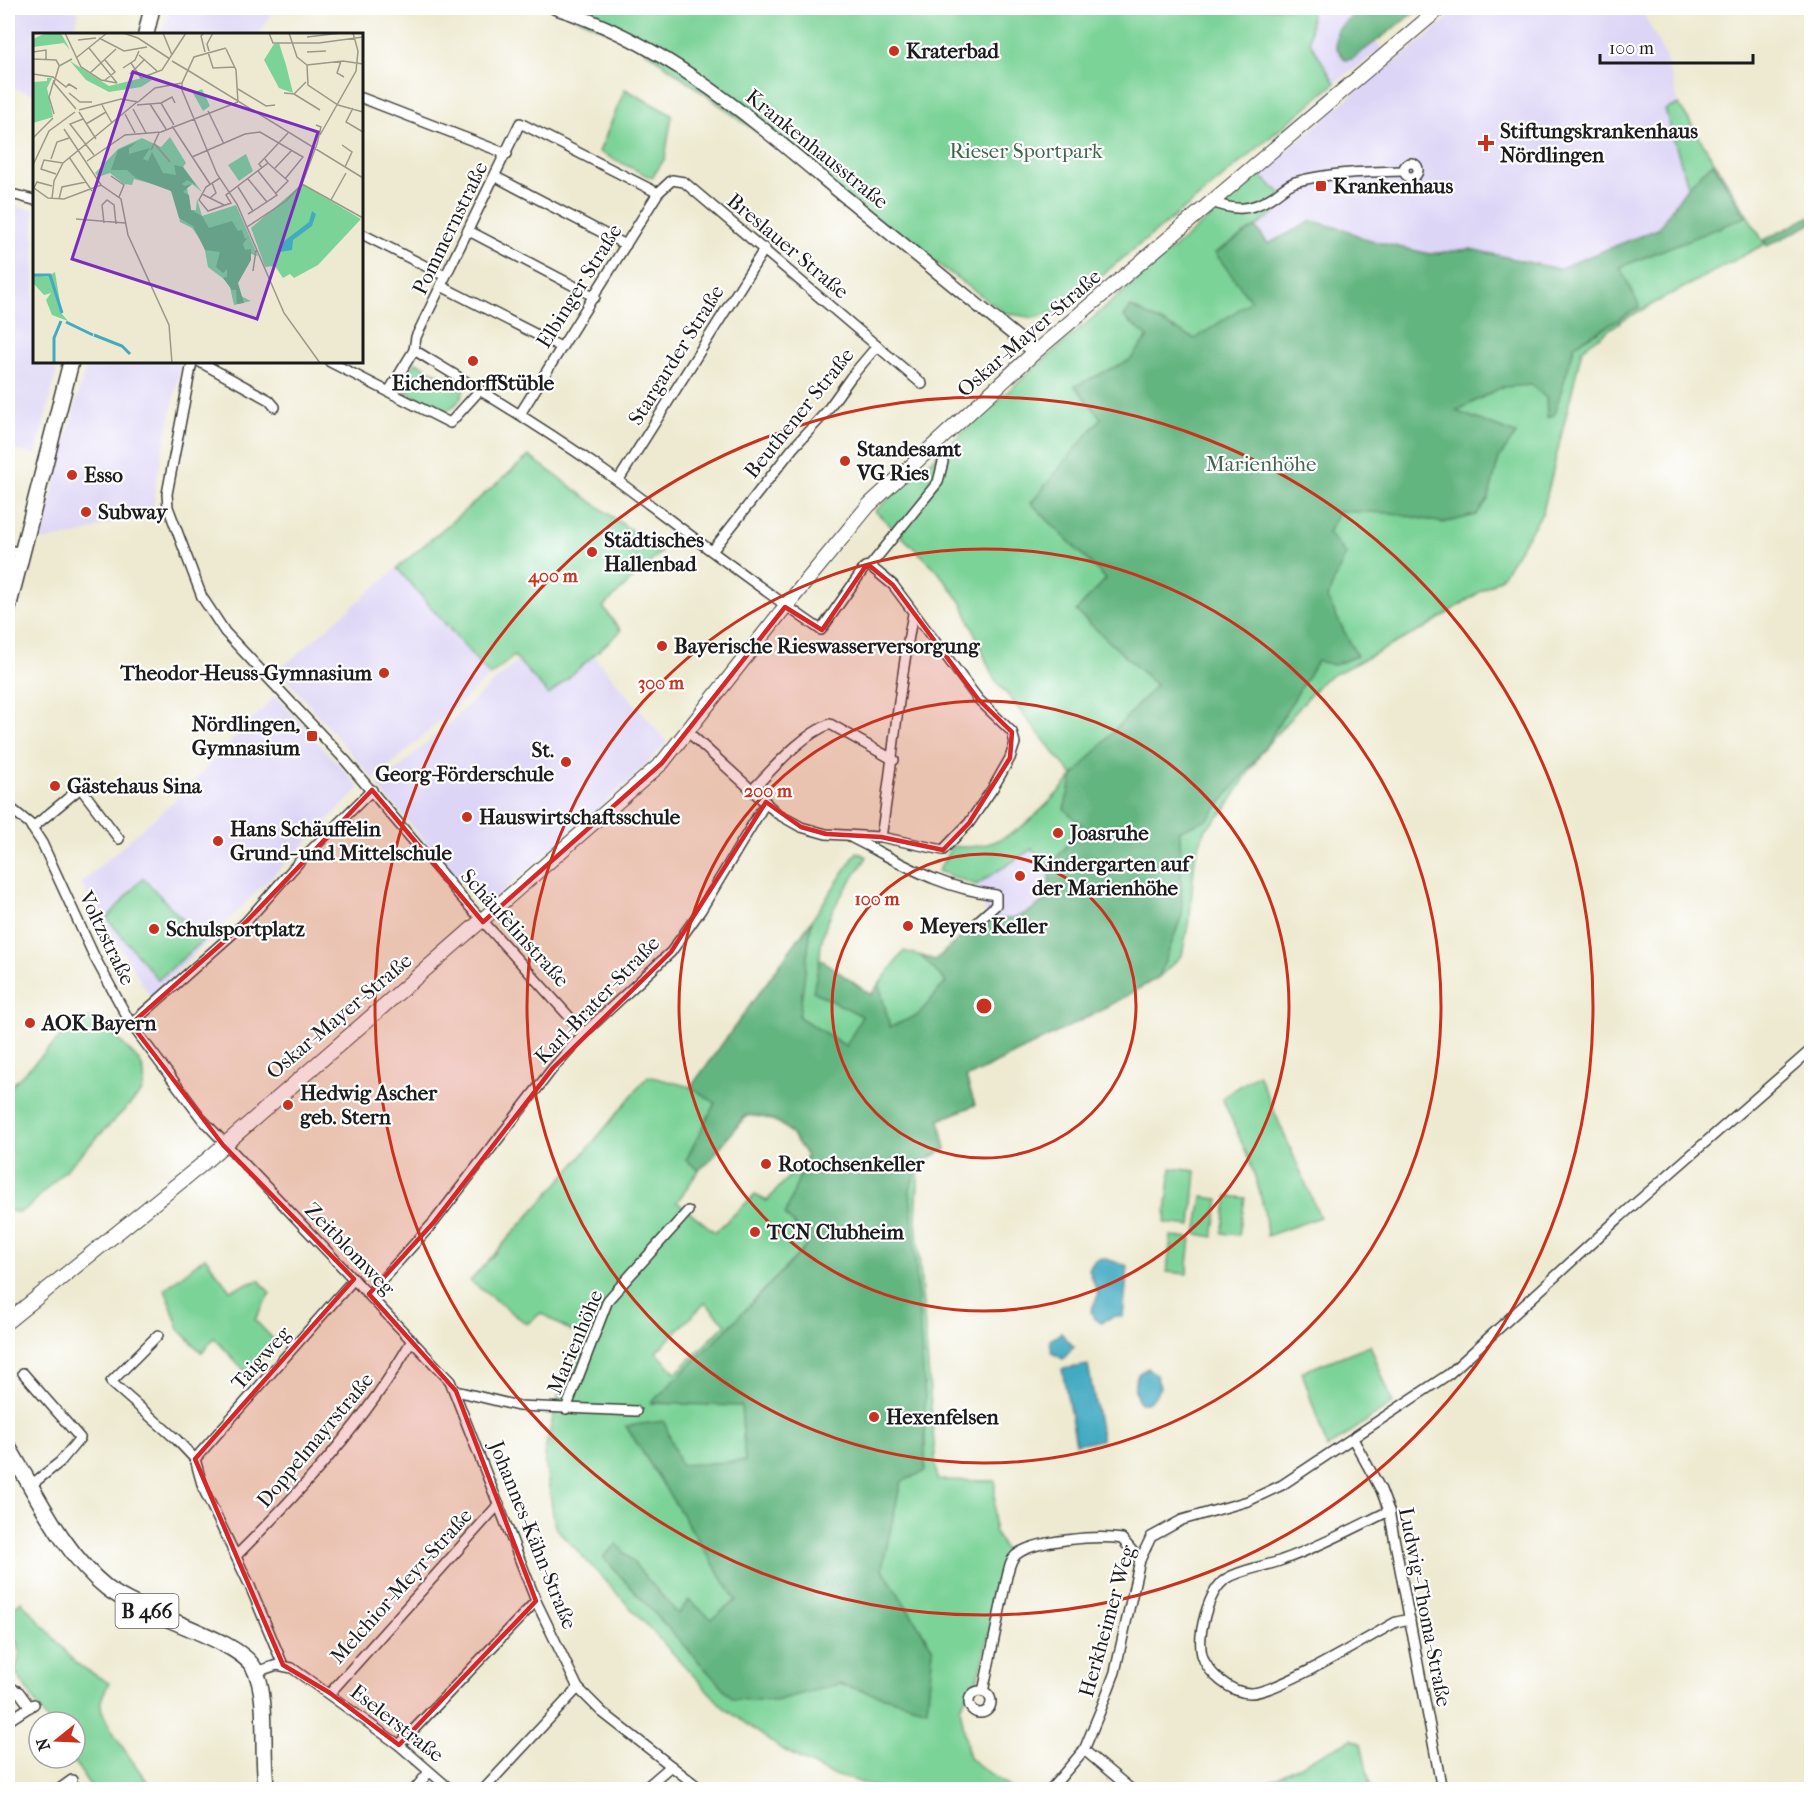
<svg xmlns="http://www.w3.org/2000/svg" width="1819" height="1797" viewBox="0 0 1819 1797" font-family="'IM FELL French Canon',serif">
<style>
.built{fill:#ddd5f6}
.green{fill:#7bd398;stroke:#4c785a;stroke-width:1.5;fill-rule:evenodd}
.forest{fill:#64b580;stroke:#40684e;stroke-width:1.5}
.water{fill:#43aac2;stroke:#30636f;stroke-width:1.5}
.lines{fill:none;stroke-linecap:round;stroke-linejoin:round}
.minor-casing{stroke:#3c3b37;stroke-width:12}
.tertiary-casing{stroke:#3c3b37;stroke-width:15}
.secondary-casing{stroke:#3c3b37;stroke-width:16}
.primary-casing{stroke:#3c3b37;stroke-width:18}
.minor{stroke:#fff;stroke-width:9}
.tertiary{stroke:#fff;stroke-width:12}
.secondary{stroke:#fff;stroke-width:14}
.primary{stroke:#fff;stroke-width:15}
.marked{fill:#d62828;fill-opacity:0.2;stroke:#d62828;stroke-width:4.5;stroke-linejoin:round}
.ring{fill:none;stroke:#c8321e;stroke-width:3}
.poi-dot{fill:#c8321e;stroke:#fff;stroke-width:2}
.labels{text-anchor:middle;dominant-baseline:central;stroke-width:4.5;stroke-linejoin:round;paint-order:stroke}
.shield{fill:#fff;stroke:#606060;stroke-width:1.5}
.shield-label{font-size:20px;font-weight:bold;fill:#1c1c1c}
.poi-label{font-size:21px;font-weight:bold;fill:#1c1c1c;stroke:#fff;text-anchor:start}
.street-label{font-size:21px;fill:#1c1c1c;stroke:#fff}
.park-label{font-size:21px;fill:#42654e;stroke:#fff}
.inset-river{fill:none;stroke:#43aac2;stroke-width:3}
.inset-road{fill:none;stroke:#9a9889;stroke-width:1.5}
.view{fill:#7b2cbf;fill-opacity:0.15;stroke:#7b2cbf;stroke-width:3}
.inset-edge{fill:none;stroke:#1c1c1c;stroke-width:3}
.centre{fill:#c8321e;stroke:#fff;stroke-width:3}
.ring-label{font-size:18px;text-anchor:middle;font-weight:bold;fill:#c8321e;stroke:#fff;stroke-width:4.5;stroke-linejoin:round;paint-order:stroke}
</style>
<rect width="100%" height="100%" fill="#fff"/>
<filter id="ink" filterUnits="userSpaceOnUse"><feTurbulence type="fractalNoise" baseFrequency=".0167" numOctaves="2"/><feDisplacementMap in="SourceGraphic" scale="12" xChannelSelector="R" yChannelSelector="G"/><feConvolveMatrix kernelMatrix="1 2 1 2 8 2 1 2 1" color-interpolation-filters="sRGB"/></filter>
<filter id="wash" filterUnits="userSpaceOnUse"><feTurbulence type="fractalNoise" baseFrequency=".008" numOctaves="4" result="noise"/><feDisplacementMap in="SourceGraphic" scale="24" xChannelSelector="R" yChannelSelector="G"/><feGaussianBlur stdDeviation="1.35" result="paint"/><feColorMatrix in="noise" values="0 0 0 0 0 0 0 0 0 0 0 0 0 0 0 0 0 1.4 0 .05"/><feComposite in="paint" operator="in"/></filter>
<g filter="url(#wash)">
<rect width="100%" height="100%" fill="#eeead1"/>
<g class="built">
<polygon points="8,8 61,8 79,12 73,34 34,34 34,94 8,87"/>
<polygon points="171,8 274,8 260,34 161,34"/>
<polygon points="1311,8 1376,8 1359,9 1352,59 1376,42 1395,63 1460,8 1641,8 1665,56 1679,104 1665,110 1688,186 1658,229 1558,269 1470,249 1430,254 1367,240 1346,230 1268,244 1255,227 1290,201 1259,175 1388,64 1377,52 1335,83 1310,42"/>
<polygon points="8,205 34,210 34,362 59,362 36,455 8,448"/>
<polygon points="87,362 182,362 155,486 154,506 84,533 40,541"/>
<polygon points="397,568 490,676 374,780 279,670"/>
<polygon points="594,656 667,742 629,782 483,908 378,787 518,660 549,695"/>
<polygon points="275,696 360,788 151,998 81,883 176,799"/>
<polygon points="1032,849 1049,867 1050,894 1044,901 1016,919 988,919 976,885"/>
</g>
<g class="green">
<polygon points="554,8 1311,8 1310,42 1335,83 1204,193 1057,311 1034,318 1005,313 632,41"/>
<polygon points="625,89 672,115 665,158 652,178 599,152"/>
<path d="M1679,104L1765,244L1623,320L1582,349L1543,512L1501,578L1425,628L1323,680L1263,750L1224,811L1205,830L1195,856L1190,915L1182,955L1159,977L1100,1011L966,1078L975,1105L939,1120L946,1149L919,1164L916,1218L937,1480L995,1481L994,1531L1008,1555L979,1676L960,1707L969,1758L1011,1789H885L827,1773L780,1748L723,1707L555,1527L544,1454L557,1401L582,1338L541,1313L527,1324L470,1281L575,1164L648,1076L691,1087L812,920L857,852L867,857C847,888 819,920 820,959L871,995L904,951L935,960L983,918C1010,923 1033,914 1050,894L1049,867L1032,849L976,885L938,871L952,846C1005,854 1040,813 1073,776L993,677L962,603L936,569L875,511L1033,369L1259,175L1290,201L1256,227L1268,244L1312,221L1346,230L1367,240L1430,254L1470,249L1558,269L1658,229L1688,186L1665,110ZM748,1115C785,1120 786,1126 807,1156L767,1201L755,1195L715,1232L677,1202L699,1170ZM705,1303L726,1324L676,1373L656,1352Z"/>
<path d="M416,362L464,389C461,401 453,411 439,411L397,386Z"/>
<polygon points="529,456 661,552 603,607 621,631 549,695 514,656 490,676 397,568"/>
<polygon points="143,878 203,941 158,980 107,918"/>
<path d="M92,1018L101,1021L139,1061C146,1072 146,1082 141,1093L29,1207L20,1212L8,1211V1089L76,1022Z"/>
<path d="M1258,1074L1320,1217L1267,1236C1265,1188 1241,1141 1222,1098Z"/>
<polygon points="1171,1168 1196,1171 1191,1226 1165,1223"/>
<polygon points="1228,1196 1245,1198 1239,1235 1222,1233"/>
<polygon points="1202,1197 1219,1199 1213,1237 1196,1234"/>
<polygon points="1171,1236 1191,1238 1187,1274 1167,1272"/>
<polygon points="205,1257 230,1290 259,1280 270,1293 255,1320 275,1341 248,1374 214,1338 202,1353 179,1329 165,1289"/>
<polygon points="1370,1345 1393,1403 1327,1448 1302,1372"/>
<path d="M21,1601L77,1664L109,1683C106,1690 100,1698 101,1705C102,1723 141,1773 153,1789H92L72,1758H75V1722H48L14,1670C28,1648 8,1634 8,1614Z"/>
<polygon points="1352,1739 1361,1744 1371,1789 1259,1789 1259,1786"/>
</g>
<g class="forest">
<polygon points="1376,8 1421,8 1352,59 1345,60 1336,47 1337,30 1359,9"/>
<path d="M1713,163L1746,217L1620,267L1640,307L1575,345L1554,415L1547,418L1546,398L1532,385L1502,387L1456,411L1516,434L1499,458L1488,500L1476,515L1443,523L1392,513L1339,511L1328,533L1346,554L1327,598L1357,656L1334,665L1317,661L1263,750L1208,819L1180,830L1182,915L1159,977L1100,1011L966,1078L975,1105L939,1120L946,1149L919,1163L910,1189L925,1399V1471L901,1482L882,1568L933,1649L927,1709L839,1684L775,1701L733,1699L603,1557L617,1544L678,1614L689,1600L712,1619L736,1600L626,1426L664,1421L680,1465L745,1461L741,1406L651,1403L727,1329L810,1242L785,1215L807,1156C794,1138 786,1120 762,1117C755,1116 749,1114 743,1117L709,1162L699,1170L686,1160L715,1103L691,1087L812,920L799,1017L846,1046L862,1016L813,991L820,959L871,995L879,984L890,1027L918,1015L946,982L921,956L935,960L983,918C1010,923 1033,914 1050,894L1049,867L1083,826L1064,809L1073,776L1156,685L1076,611L1106,579L1031,503L1101,418L1075,386L1130,360L1148,337L1124,317L1131,307L1195,339L1251,301L1215,253L1255,227L1268,244L1312,221L1346,230L1367,240L1430,254L1470,249L1558,269L1658,229L1688,186Z"/>
<polygon points="1811,216 1811,224 1767,246 1764,240"/>
</g>
<g class="water">
<polygon points="1103,1258 1128,1266 1123,1317 1114,1316 1102,1322 1094,1319 1091,1311 1098,1295 1089,1269 1095,1260"/>
<polygon points="1061,1333 1074,1347 1063,1359 1052,1353 1050,1340"/>
<polygon points="1088,1365 1102,1440 1076,1444 1062,1369"/>
<path d="M1148,1368L1156,1375L1160,1387C1156,1395 1151,1405 1140,1403C1134,1393 1132,1384 1139,1373Z"/>
</g>
</g>
<g filter="url(#ink)">
<g class="lines">
<g class="minor-casing">
<g id="minor">
<polyline points="362,98 507,154"/>
<circle cx="1411" cy="170" r="7"/>
<polyline points="496,177 626,245"/>
<polyline points="8,193 34,200"/>
<path d="M1212,202C1235,211 1251,211 1272,197C1280,192 1286,185 1295,182C1330,172 1368,172 1404,171"/>
<polyline points="469,231 595,297"/>
<polyline points="362,234 445,276"/>
<polyline points="441,286 561,347"/>
<polyline points="414,350 416,337 520,123 658,193"/>
<polyline points="192,362 167,494 168,507 202,597 225,632 345,760 461,897 584,1033"/>
<polyline points="200,362 269,400 275,407"/>
<polyline points="330,362 450,423 480,390"/>
<path d="M389,391L414,350C483,392 552,433 618,481C685,531 752,583 821,630L865,567L870,566L893,585L978,699L1012,732L1015,743L1010,758L993,788L969,823L943,850L881,837L826,834L801,827L778,814L688,732"/>
<polyline points="520,414 658,193 672,180 684,182 877,346"/>
<polyline points="618,481 765,248"/>
<polyline points="8,550 23,553"/>
<polyline points="713,550 793,448 826,412 851,377 877,346 922,384"/>
<polyline points="870,566 938,482 943,462"/>
<path d="M752,790C774,768 800,736 830,724L894,760"/>
<polyline points="8,806 29,823 42,843 95,958 131,1024 202,1119 450,1381 536,1601 578,1688 602,1712 702,1790"/>
<polyline points="32,828 78,790 82,790 119,839"/>
<path d="M881,837C893,763 898,688 913,614"/>
<path d="M852,838C904,864 936,887 996,895V905L979,920"/>
<polyline points="131,1024 246,922 299,862 372,790"/>
<polyline points="369,1294 434,1222 553,1068 584,1033 671,952 701,910 766,802"/>
<polyline points="158,1335 111,1382 177,1440 195,1459"/>
<polyline points="23,1373 80,1438 60,1462 31,1485"/>
<polyline points="456,1391 518,1406 636,1411"/>
<polyline points="566,1409 608,1300 688,1211"/>
<polyline points="1353,1439 1381,1490 1389,1511 1442,1790"/>
<path d="M1389,1511C1354,1528 1319,1547 1282,1560C1265,1567 1241,1569 1226,1579C1208,1591 1197,1635 1202,1655C1207,1673 1231,1693 1250,1693C1275,1694 1369,1637 1396,1622L1410,1619"/>
<path d="M236,1556C301,1491 367,1420 412,1340"/>
<polyline points="283,1665 250,1586 203,1488 195,1459 354,1279"/>
<polyline points="256,1672 277,1665 292,1668 399,1745 451,1790"/>
<polyline points="8,1686 19,1692 30,1707"/>
<circle cx="980" cy="1702" r="11"/>
<path d="M983,1692L1007,1576C1009,1569 1010,1560 1016,1555C1033,1540 1099,1535 1122,1539L1140,1560"/>
<polyline points="330,1693 499,1504"/>
<polyline points="8,1721 34,1704"/>
<polyline points="399,1745 536,1601"/>
<polyline points="1084,1750 1132,1790"/>
<polyline points="58,1790 72,1780"/>
<polyline points="414,1790 429,1772"/>
<polyline points="483,1790 578,1688"/>
<polyline points="643,1790 671,1766"/>
<polyline points="1050,1790 1084,1750 1101,1709 1115,1672 1140,1560 1151,1537 1182,1520 1248,1501 1282,1485 1449,1374 1620,1217 1812,1049"/>
</g>
</g>
<g class="tertiary-casing">
<path id="tertiary" d="M555,8C663,41 752,119 837,190C903,244 969,298 1035,352"/>
</g>
<g class="secondary-casing">
<polyline id="secondary" points="8,1321 200,1166 662,763 785,607 869,505 1035,352 1440,8"/>
</g>
<g class="primary-casing">
<g id="primary">
<polyline points="146,34 152,8"/>
<polyline points="8,608 71,362"/>
<path d="M8,1447C37,1494 62,1552 107,1588C141,1615 237,1638 254,1668C270,1697 260,1755 267,1790"/>
</g>
</g>
<use href="#minor" class="minor"/>
<use href="#tertiary" class="tertiary"/>
<use href="#secondary" class="secondary"/>
<use href="#primary" class="primary"/>
</g>
</g>
<path class="marked" d="M870,566L893,585L978,699L1012,732L1010,758L969,823L943,850L881,837L826,834L801,827L766,802L671,952L553,1068L434,1222L369,1294L456,1391L536,1601L399,1745L330,1693L283,1665L195,1459L354,1279L223,1145L131,1024L246,922L372,790L483,922L662,763L785,607L822,630L865,567Z"/>
<g class="ring">
<circle cx="984" cy="1006" r="152"/>
<circle cx="984" cy="1006" r="305"/>
<circle cx="984" cy="1006" r="457"/>
<circle cx="984" cy="1006" r="609"/>
</g>
<g class="poi-dot">
<circle cx="894" cy="51" r="6"/>
<path d="M1483 134h6v6h6v6h-6v6h-6v-6h-6v-6h6z"/>
<rect x="1315" y="180" width="12" height="12" rx="3"/>
<circle cx="473" cy="361" r="6"/>
<circle cx="845" cy="461" r="6"/>
<circle cx="72" cy="475" r="6"/>
<circle cx="86" cy="512" r="6"/>
<circle cx="592" cy="552" r="6"/>
<circle cx="662" cy="646" r="6"/>
<circle cx="384" cy="673" r="6"/>
<rect x="306" y="730" width="12" height="12" rx="3"/>
<circle cx="566" cy="762" r="6"/>
<circle cx="55" cy="786" r="6"/>
<circle cx="467" cy="817" r="6"/>
<circle cx="1058" cy="833" r="6"/>
<circle cx="218" cy="841" r="6"/>
<circle cx="1020" cy="876" r="6"/>
<circle cx="908" cy="926" r="6"/>
<circle cx="154" cy="929" r="6"/>
<circle cx="30" cy="1023" r="6"/>
<circle cx="288" cy="1105" r="6"/>
<circle cx="766" cy="1164" r="6"/>
<circle cx="755" cy="1232" r="6"/>
<circle cx="874" cy="1417" r="6"/>
</g>
<g class="labels">
<rect class="shield" x="115.5" y="1594" width="63" height="34" rx="4.5"/>
<g class="shield-label">
<text x="147" y="1611">B 466</text>
</g>
<g class="poi-label">
<text x="906" y="51">Kraterbad</text>
<text x="1500" y="131">Stiftungskrankenhaus<tspan x="1500" dy="24">Nördlingen</tspan></text>
<text x="1333" y="186">Krankenhaus</text>
<text x="473" y="383" text-anchor="middle">EichendorffStüble</text>
<text x="857" y="449">Standesamt<tspan x="857" dy="24">VG Ries</tspan></text>
<text x="84" y="475">Esso</text>
<text x="98" y="512">Subway</text>
<text x="604" y="540">Städtisches<tspan x="604" dy="24">Hallenbad</tspan></text>
<text x="674" y="646">Bayerische Rieswasserversorgung</text>
<text x="372" y="673" text-anchor="end">Theodor-Heuss-Gymnasium</text>
<text x="300" y="724" text-anchor="end">Nördlingen,<tspan x="300" dy="24">Gymnasium</tspan></text>
<text x="554" y="750" text-anchor="end">St.<tspan x="554" dy="24">Georg-Förderschule</tspan></text>
<text x="67" y="786">Gästehaus Sina</text>
<text x="479" y="817">Hauswirtschaftsschule</text>
<text x="230" y="829">Hans Schäuffelin<tspan x="230" dy="24">Grund- und Mittelschule</tspan></text>
<text x="1070" y="833">Joasruhe</text>
<text x="1032" y="864">Kindergarten auf<tspan x="1032" dy="24">der Marienhöhe</tspan></text>
<text x="920" y="926">Meyers Keller</text>
<text x="166" y="929">Schulsportplatz</text>
<text x="42" y="1023">AOK Bayern</text>
<text x="300" y="1093">Hedwig Ascher<tspan x="300" dy="24">geb. Stern</tspan></text>
<text x="778" y="1164">Rotochsenkeller</text>
<text x="767" y="1232">TCN Clubheim</text>
<text x="886" y="1417">Hexenfelsen</text>
</g>
<g class="street-label">
<text transform="translate(817 149) rotate(39)">Krankenhausstraße</text>
<text transform="translate(450 228) rotate(-64)">Pommernstraße</text>
<text transform="translate(788 246) rotate(40)">Breslauer Straße</text>
<text transform="translate(579 286) rotate(-58)">Elbinger Straße</text>
<text transform="translate(1029 333) rotate(-41)">Oskar-Mayer-Straße</text>
<text transform="translate(676 355) rotate(-58)">Stargarder Straße</text>
<text transform="translate(799 413) rotate(-51)">Beuthener Straße</text>
<text transform="translate(515 928) rotate(48)">Schäufelinstraße</text>
<text transform="translate(107 938) rotate(64)">Voltzstraße</text>
<text transform="translate(597 1000) rotate(-46)">Karl-Brater-Straße</text>
<text transform="translate(339 1016) rotate(-40)">Oskar-Mayer-Straße</text>
<text transform="translate(350 1249) rotate(46)">Zeitblomweg</text>
<text transform="translate(575 1342) rotate(-67)">Marienhöhe</text>
<text transform="translate(261 1358) rotate(-48)">Taigweg</text>
<text transform="translate(315 1440) rotate(-50)">Doppelmayrstraße</text>
<text transform="translate(533 1535) rotate(68)">Johannes-Kähn-Straße</text>
<text transform="translate(401 1586) rotate(-48)">Melchior-Meyr-Straße</text>
<text transform="translate(1425 1607) rotate(79)">Ludwig-Thoma-Straße</text>
<text transform="translate(1107 1621) rotate(-74)">Herkheimer Weg</text>
<text transform="translate(397 1723) rotate(38)">Eselerstraße</text>
</g>
<g class="park-label">
<text x="1026" y="151">Rieser Sportpark</text>
<text x="1261" y="464">Marienhöhe</text>
</g>
</g>
<g transform="translate(33 33)">
<rect width="330" height="330" fill="#eeead1"/>
<path d="M13,0H28L37,17L31,10L0,14V6ZM246,10L253,32L260,60L246,55L231,27L241,11ZM37,28L76,53L113,44L119,47L108,54L76,59L53,47ZM14,45H19L14,55L20,84L0,90V49L14,48ZM169,56L177,73L170,78L160,60ZM137,104L153,130L150,134L169,159L159,151L154,155L158,177H163L164,166L169,183L203,172L225,223L218,221L205,250L206,262L218,268L201,272L196,250L175,234L171,212L159,195L147,189L142,162L134,155L101,146L99,152L91,151L77,140L65,144L62,140L85,116L109,105L128,114ZM213,121L220,138L206,148L195,132ZM269,151L328,186L285,232L261,245L257,241L250,245L242,233L232,234L218,195ZM22,239L29,281L35,288L19,282L13,267L18,260L11,262L0,250V242L14,244Z" fill="#7bd398"/>
<path d="M104,109L96,115V121L117,115L110,126L115,128L119,119L130,140L143,142L141,132L150,134L163,152L154,147L149,151L152,153L159,151L150,159L156,162L158,177L169,183L176,195L199,188L205,198L209,197L212,206L215,204L210,211L212,217L218,216V227L205,250L211,270L204,271L203,257H199L190,245L194,244V236L190,240L183,234L187,219L172,217L160,193L146,185L138,158L103,145L94,137H78L85,117Z" fill="#64b580"/>
<path d="M279,178L283,181L279,193L260,207L259,217L247,219L250,209L276,189Z" fill="#43aac2"/>
<path class="inset-river" d="M0,242H17L29,280M33,289L60,302M61,302L89,313L97,321M21,330V305L28,288"/>
<path class="inset-road" d="M32,0L48,34L68,47L84,50M90,0L105,5L137,26M130,0L139,22M171,0L168,3L172,19M236,0L240,10H286L330,4M256,0L264,24L274,32M274,4L308,0M66,5L91,18L114,14M45,7L63,5M56,15L84,50M193,15L161,24L149,50V57L184,141L204,171L251,280L287,330M193,16L203,37L205,69M176,18L174,11L180,0M0,19L13,17V26M175,19L180,35L202,34M274,19L293,18M106,22L124,38M43,25L74,0M0,26L23,27L26,32M39,26L26,33L21,50L43,76M139,28L156,38M308,28L304,40L311,44M98,30L108,45M274,32L275,52L305,72L330,79M274,32L310,28L330,31M90,35L102,27L106,18M156,38L330,145M57,40L83,16M0,41L20,44L33,54L36,51L44,56M97,41L112,26M108,45L129,37L153,0M21,47L16,64L21,81M71,48L82,39L72,27M205,56L233,73L242,72M36,60L47,69H59M251,60L261,61L273,49M261,61L287,77M128,70L139,64L142,70M117,71L133,96M69,72L79,90M104,72L128,70L141,92M320,75L313,89L330,99M100,76L113,100M46,77L88,66L105,69L122,55L149,50M175,78L191,111M46,79L63,106M92,81L102,100M50,86L37,91L61,122M53,91L73,79M139,93L177,151M31,96L68,152L88,166L95,202L136,292L139,330M287,102L323,38L325,18L320,0M0,105L20,85M121,110L137,129M309,112L319,119L312,134M118,117L126,100M36,124L59,158M159,124L212,101L227,99L270,124L252,146M18,126L24,109L36,105M54,128L92,102L128,99L205,69M235,130L255,148L243,160M0,132L16,98L42,79M229,135L226,131L255,100M242,135L259,117M23,141L8,136L11,127L30,130M78,143L91,152L86,164M187,145L173,154L166,167L175,178L198,170L193,162L235,130L232,126M215,146L234,169M269,151L330,185M19,153L4,149L1,155L15,165L31,166L68,152M205,154L220,178L215,181M169,161L191,172M177,165L183,160L179,150M19,166L21,148L30,130L104,69M26,166L29,154L53,149M298,167L313,140M220,178L244,162L225,138M43,186L92,190M71,190L69,172L74,167L81,172L83,191M214,194L253,168L269,151L284,111L288,94L283,92M220,238L223,217"/>
<path class="view" d="M100,39L285,99L224,286L39,226Z"/>
<rect width="330" height="330" class="inset-edge"/>
</g>
<circle cx="984" cy="1006" r="9" class="centre"/>
<g class="ring-label">
<text x="553" y="582">400 m</text>
<text x="661" y="689">300 m</text>
<text x="768" y="797">200 m</text>
<text x="877" y="905">100 m</text>
</g>
<rect width="1819" height="1797" fill="none" stroke="#fff" stroke-width="30"/>
<g transform="translate(57 1740) rotate(252)"><circle r="28" fill="#ffffff" stroke="#a4a4a4" stroke-width="1.5"/>
<path d="M0-4.5L10 22L0 15L-10 22Z" fill="#c8321e"/>
<text y="-9" font-size="16" font-weight="bold" text-anchor="middle" fill="#1c1c1c">N</text>
</g>
<path d="M1600 54v9h153v-9" fill="none" stroke="#1c1c1c" stroke-width="3"/>
<text x="1609" y="54" font-size="18" fill="#1c1c1c" stroke="#ffffff" stroke-width="4.5" paint-order="stroke">100 m</text>
</svg>
